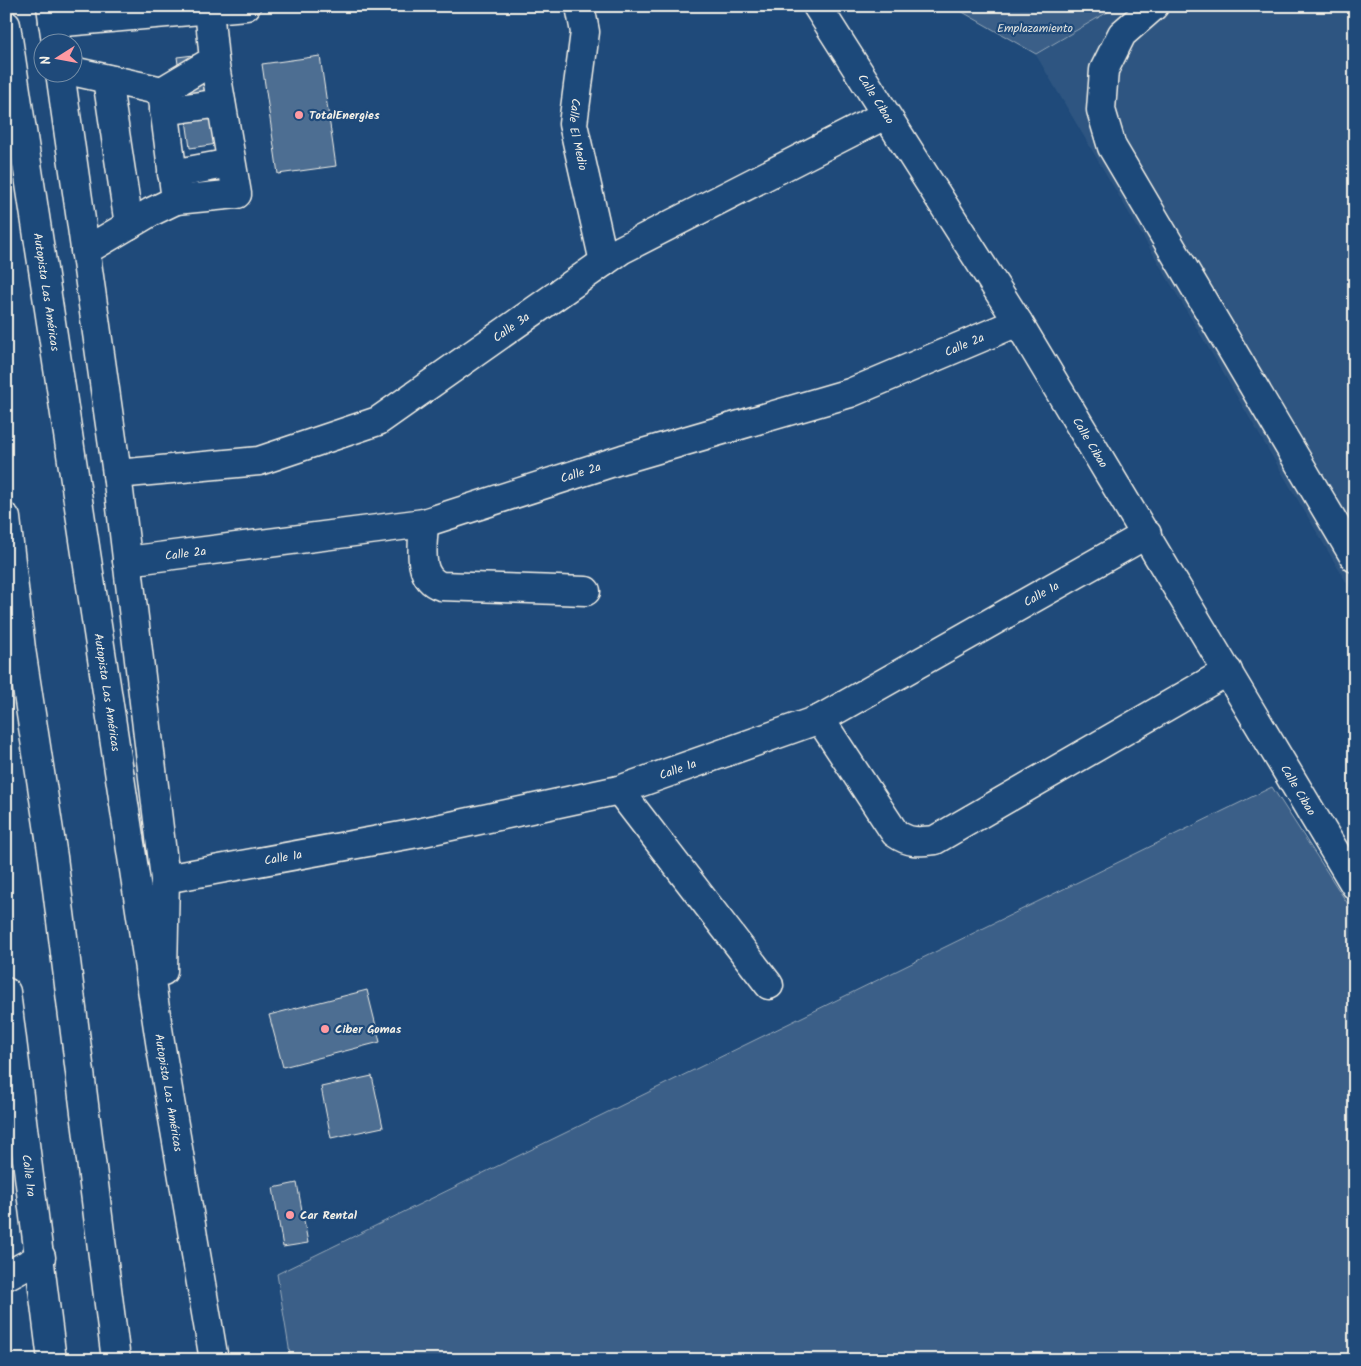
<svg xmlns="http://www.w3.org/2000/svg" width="1361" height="1366" viewBox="0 0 1361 1366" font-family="Kalam,sans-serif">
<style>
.built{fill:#2d5581}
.green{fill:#3a5f88;stroke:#97a8b8}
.building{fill:#4d6e92;stroke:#f4f1e8}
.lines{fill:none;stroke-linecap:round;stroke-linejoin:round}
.minor-casing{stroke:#f4f1e8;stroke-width:31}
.highway-casing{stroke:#f4f1e8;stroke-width:31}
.minor{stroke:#1f4a7a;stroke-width:28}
.highway{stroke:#1f4a7a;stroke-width:28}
.poi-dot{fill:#ff9aa2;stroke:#1f4a7a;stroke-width:2}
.labels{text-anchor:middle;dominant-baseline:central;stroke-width:4.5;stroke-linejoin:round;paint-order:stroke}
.park-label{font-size:12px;fill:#e1e2de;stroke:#1f4a7a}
.street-label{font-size:12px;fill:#f4f1e8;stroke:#1f4a7a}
.poi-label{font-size:12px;font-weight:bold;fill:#f4f1e8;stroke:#1f4a7a;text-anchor:start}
</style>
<rect width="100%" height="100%" fill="#1f4a7a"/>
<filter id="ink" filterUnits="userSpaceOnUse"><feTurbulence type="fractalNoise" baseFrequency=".02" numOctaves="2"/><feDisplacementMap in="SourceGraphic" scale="10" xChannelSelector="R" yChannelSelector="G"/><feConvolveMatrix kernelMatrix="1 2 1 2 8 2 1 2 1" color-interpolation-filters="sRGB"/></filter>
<g filter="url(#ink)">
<polygon class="built" points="1118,6 1355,6 1355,597 1036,55"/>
<g class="green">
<polygon points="952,6 1118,6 1036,54"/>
<polygon points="1272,787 1355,915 1355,1360 291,1360 277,1274"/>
</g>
<g class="building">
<polygon points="211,53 224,143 190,148 177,57"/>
<polygon points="320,56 336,166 278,174 262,64"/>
<polygon points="367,990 380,1042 283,1067 269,1015"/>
<polygon points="372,1076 383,1127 331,1138 321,1087"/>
<polygon points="297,1183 308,1243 283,1247 273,1188"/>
</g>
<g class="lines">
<g class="minor-casing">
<g id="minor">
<path id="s1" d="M580,6L585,32L573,124L604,262"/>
<path id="s2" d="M817,6L1018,322L1355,885"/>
<polyline points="1154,6 1122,34 1104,70 1101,110 1112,147 1355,558"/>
<polyline points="53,23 246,6"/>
<polyline points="72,71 162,91 176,200 151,212 85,251"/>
<polyline points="107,79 129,225"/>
<polyline points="162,91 214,60 209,9"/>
<polyline points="164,111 221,103"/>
<polyline points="172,174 231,163"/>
<polyline points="176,200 237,194 214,60"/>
<path id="s3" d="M117,474L259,461L378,421L621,250L885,115"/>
<path d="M424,523C423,545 416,578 441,586L586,591"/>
<path id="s4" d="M127,561L424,523L623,459L850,393L1018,322"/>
<path d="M820,719L895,833C909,843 918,842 935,840L1228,671"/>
<polyline points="619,790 769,985"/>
<path id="s5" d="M165,879L423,832L619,790L820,719L1147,534"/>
<path id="s6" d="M6,992L52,1360"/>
<polyline points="6,1276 41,1257"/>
</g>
</g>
<g class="highway-casing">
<g id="highway">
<polyline points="51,6 56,42"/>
<path id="s7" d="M6,25L161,1048L214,1360"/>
<polyline points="60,72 117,474 165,879 163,971"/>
<polyline points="6,518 21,649 53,857 116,1360"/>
</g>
</g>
<use href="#minor" class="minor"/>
<use href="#highway" class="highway"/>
</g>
</g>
<g class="poi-dot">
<circle cx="299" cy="115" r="5"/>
<circle cx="325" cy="1029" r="5"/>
<circle cx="290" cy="1215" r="5"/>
</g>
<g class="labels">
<g class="park-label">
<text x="1035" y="28">Emplazamiento</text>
</g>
<g class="street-label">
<text stroke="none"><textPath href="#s2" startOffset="110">Calle Cibao</textPath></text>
<text stroke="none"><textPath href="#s1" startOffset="130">Calle El Medio</textPath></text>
<text stroke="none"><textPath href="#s7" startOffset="270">Autopista Las Américas</textPath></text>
<text stroke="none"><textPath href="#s3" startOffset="431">Calle 3a</textPath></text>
<text stroke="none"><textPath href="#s4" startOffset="869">Calle 2a</textPath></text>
<text stroke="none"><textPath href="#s2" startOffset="515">Calle Cibao</textPath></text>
<text stroke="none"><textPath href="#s4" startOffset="464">Calle 2a</textPath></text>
<text stroke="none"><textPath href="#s4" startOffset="59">Calle 2a</textPath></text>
<text stroke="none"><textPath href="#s5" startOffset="930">Calle 1a</textPath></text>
<text stroke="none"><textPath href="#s7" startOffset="675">Autopista Las Américas</textPath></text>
<text stroke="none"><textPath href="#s5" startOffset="525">Calle 1a</textPath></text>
<text stroke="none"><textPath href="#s2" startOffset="920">Calle Cibao</textPath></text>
<text stroke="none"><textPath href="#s5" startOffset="120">Calle 1a</textPath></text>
<text stroke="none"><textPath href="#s7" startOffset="1080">Autopista Las Américas</textPath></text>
<text stroke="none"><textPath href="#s6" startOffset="185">Calle 1ra</textPath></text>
</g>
<g class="poi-label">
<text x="309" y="115">TotalEnergies</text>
<text x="335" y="1029">Ciber Gomas</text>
<text x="300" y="1215">Car Rental</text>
</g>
</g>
<rect width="1361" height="1366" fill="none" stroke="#1f4a7a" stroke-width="25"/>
<rect x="12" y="12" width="1336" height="1341" fill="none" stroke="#f4f1e8" stroke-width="2" filter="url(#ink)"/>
<g transform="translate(58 58) rotate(259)"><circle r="24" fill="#1f4a7a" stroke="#748da6"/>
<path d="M0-4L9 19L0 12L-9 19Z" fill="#ff9aa2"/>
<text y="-8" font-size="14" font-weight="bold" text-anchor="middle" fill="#f4f1e8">N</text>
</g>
</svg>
